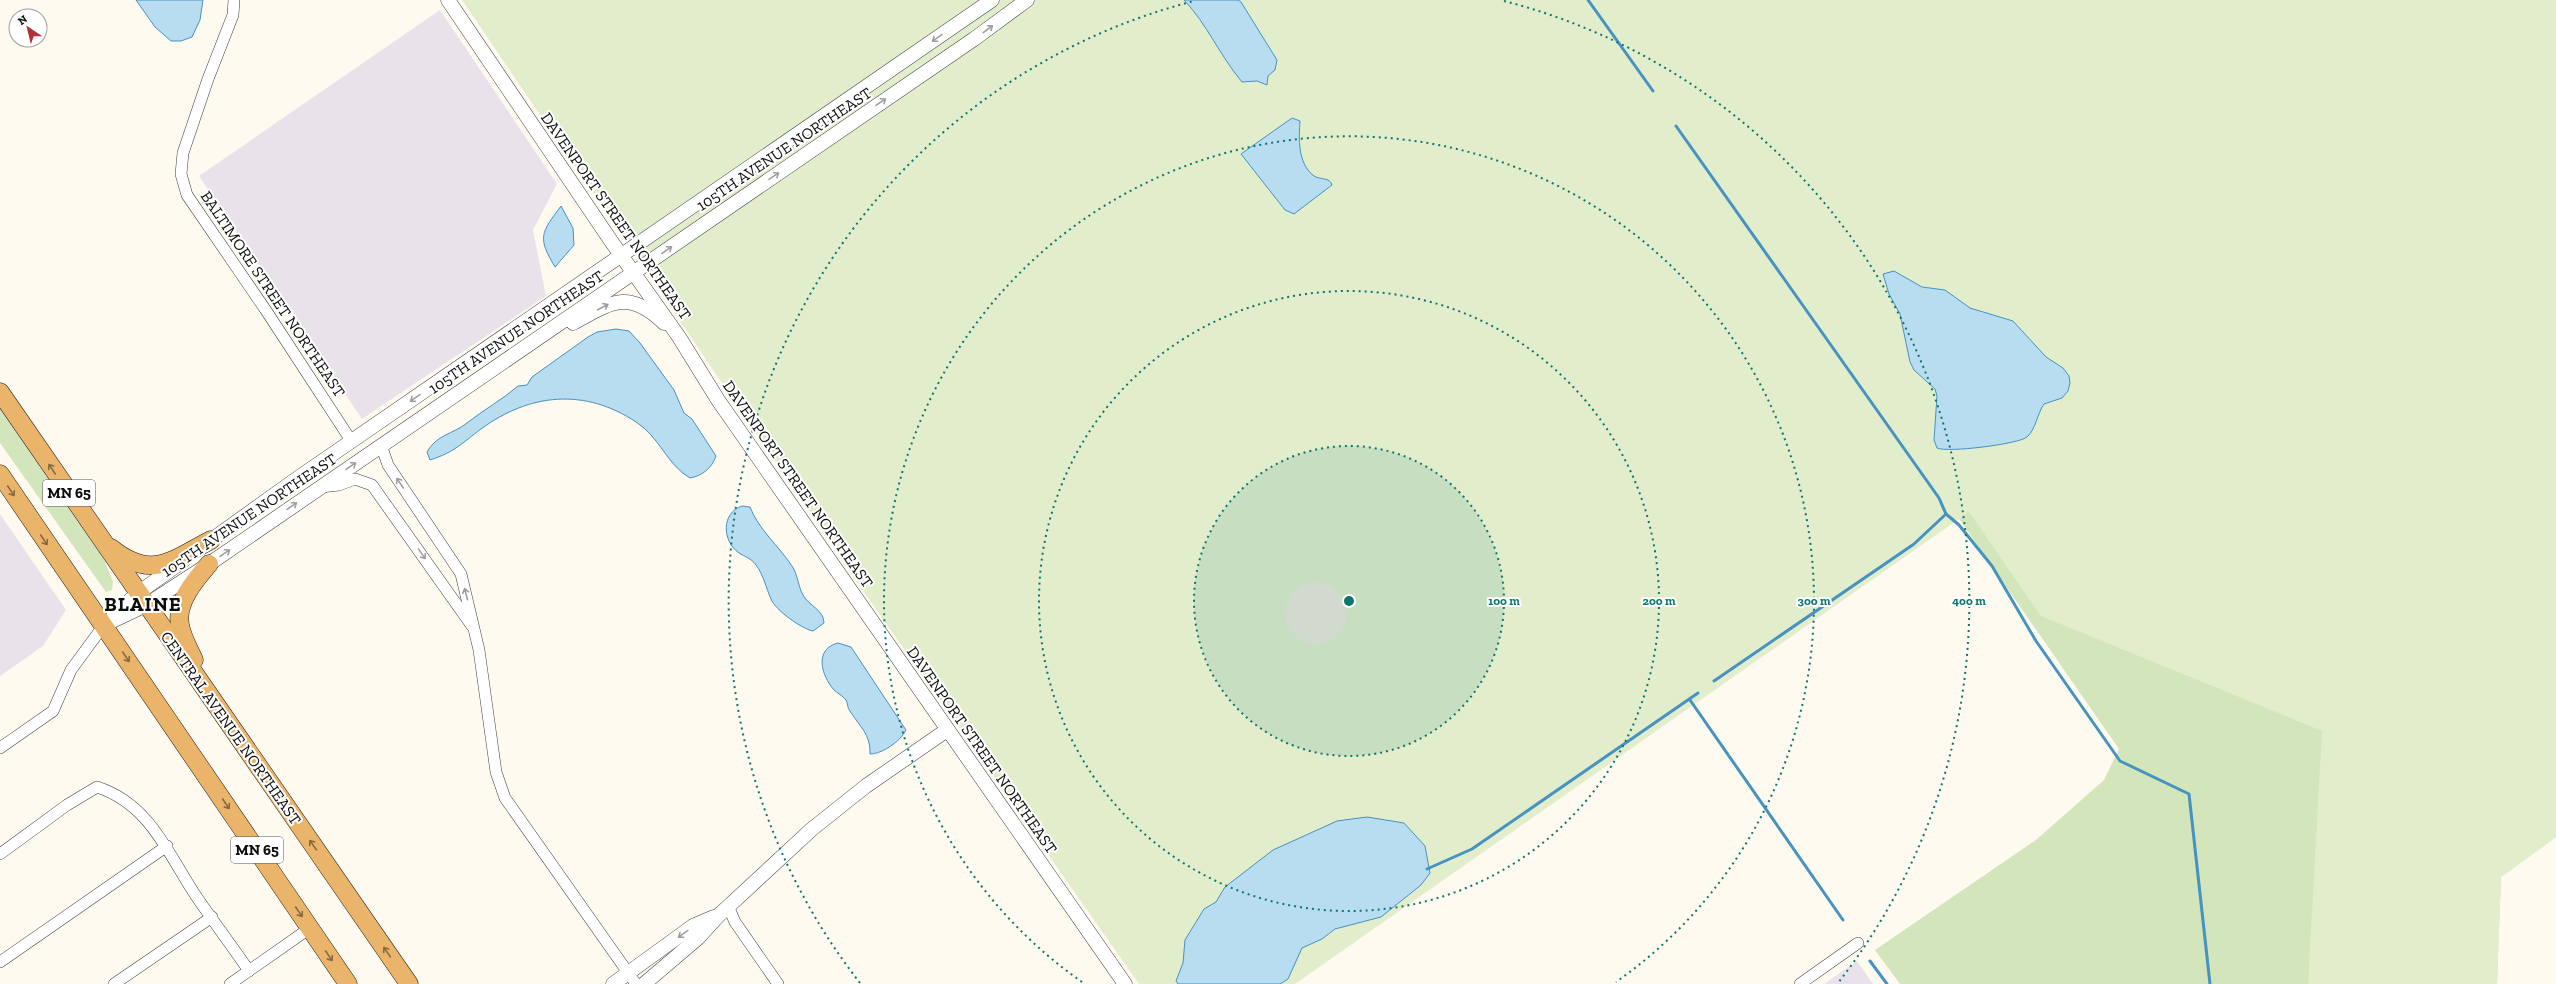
<svg xmlns="http://www.w3.org/2000/svg" width="2556" height="984" viewBox="0 0 2556 984" font-family="'Zilla Slab',serif">
<style>
.industrial{fill:#eae2eb}
.green{fill:#d2e5bb}
.pitch{fill:#e2edcc}
.plaza{fill:#ede9de}
.water{fill:#b8dcf0;stroke:#4692c1}
.lines{fill:none;stroke-linecap:round;stroke-linejoin:round}
.stream{stroke:#4692c1;stroke-width:3}
.minor-casing{stroke:#404040;stroke-width:12}
.tertiary-casing{stroke:#404040;stroke-width:15}
.trunk-casing{stroke:#1e1e1e;stroke-width:19}
.minor{stroke:#fff;stroke-width:11}
.tertiary{stroke:#fff;stroke-width:14}
.trunk{stroke:#eab46a;stroke-width:18}
.oneway{stroke:#9e9e9e}
.oneway2{stroke:#876940}
.ring{fill:none;stroke:#0f766e;stroke-width:2;stroke-dasharray:2 4}
.labels{text-anchor:middle;dominant-baseline:central;stroke-width:4;stroke-linejoin:round;paint-order:stroke}
.shield{fill:#fff;stroke:#565656;stroke-width:1}
.shield-label{font-size:15px;font-weight:bold;fill:#0d0d0d}
.street-label{font-size:16px;fill:#0d0d0d;stroke:#fff}
.district-label{font-size:20px;font-weight:bold;letter-spacing:1px;fill:#0d0d0d;stroke:#fff}
.centre{fill:#0f766e;stroke:#fff;stroke-width:2}
.ring-label{font-size:12px;text-anchor:middle;font-weight:bold;fill:#0f766e;stroke:#fff;stroke-width:4;stroke-linejoin:round;paint-order:stroke}
</style>
<rect width="100%" height="100%" fill="#fefaef"/>
<g class="industrial">
<polygon points="440,10 557,184 533,230 546,296 362,419 199,176"/>
<polygon points="0,514 66,610 43,646 0,676"/>
<polygon points="1857,961 1873,984 1824,984"/>
</g>
<g class="green">
<polygon points="2556,0 2556,837 2501,877 2497,984 1900,984 1875,950 2036,840 2104,780 2119,749 1773,251"/>
<polygon points="0,407 104,559 113,582 112,590 106,592 0,443"/>
</g>
<polygon class="pitch" points="462,0 2556,0 2556,837 2501,877 2497,984 2308,984 2322,731 2041,616 1969,512 1295,984 1139,984 866,595"/>
<circle class="plaza" cx="1316" cy="613" r="31"/>
<g class="water">
<polygon points="136,0 203,0 200,20 192,37 181,41 171,41 155,27"/>
<path d="M1184,0H1238L1241,2L1277,60L1275,70L1268,76L1267,85L1257,81L1242,82C1220,56 1207,24 1184,0Z"/>
<path d="M1292,118L1300,121C1299,138 1297,163 1314,176C1320,180 1330,177 1332,185L1294,214L1285,210L1241,154Z"/>
<path d="M561,206L573,228L574,245L555,267C537,237 541,233 561,206Z"/>
<path d="M1894,271L1922,287L1945,290L1970,308L2013,321L2046,357L2063,368L2069,376L2070,383L2068,391L2062,398L2044,404C2037,414 2036,429 2027,437C2019,444 1947,453 1937,448L1934,440L1937,396L1935,389L1914,370L1910,362L1900,314L1889,294L1883,274Z"/>
<path d="M616,329L629,331L640,343L674,390L684,413L692,419L716,456C712,468 702,476 690,478C667,465 659,436 636,422C585,388 530,393 481,429C462,443 455,452 430,460L427,452C436,435 453,434 467,423C483,410 502,400 518,386L527,385L532,377L588,337L597,332Z"/>
<path d="M742,506L750,507C759,530 778,545 792,566C798,575 798,586 803,595C809,606 824,610 824,623L813,631C802,629 775,610 771,599C766,588 764,576 756,565C751,558 745,557 739,553C722,541 721,513 742,506Z"/>
<path d="M838,643L851,647L906,730C901,741 882,754 870,754C871,734 859,726 850,711C847,708 848,703 846,700C843,696 837,693 834,690C821,675 814,649 838,643Z"/>
<polygon points="1367,817 1404,823 1425,846 1430,873 1421,885 1381,917 1335,929 1322,939 1302,948 1288,979 1280,984 1178,984 1176,981 1183,963 1185,940 1204,909 1216,902 1225,887 1273,850 1337,821"/>
</g>
<g class="lines">
<g class="stream">
<polyline points="1588,0 1653,91"/>
<polyline points="1676,126 1939,498 1946,514 1914,544 1714,681"/>
<polyline points="1946,514 1959,525 1992,566 2036,641 2120,761 2189,794 2210,984"/>
<polyline points="1690,700 1843,920"/>
<polyline points="1427,869 1472,849 1698,693"/>
<polyline points="1870,961 1887,984"/>
</g>
<g class="minor-casing">
<g id="minor">
<polyline points="234,0 233,15 208,79 183,153 181,174 187,195 267,312 352,442"/>
<polyline points="381,445 388,465 461,574 479,650 496,772 505,798 636,984"/>
<polyline points="321,487 339,485 355,479 372,485 472,626"/>
<polyline points="0,748 53,711 71,670 104,625"/>
<path d="M0,854L67,805L97,787C150,804 168,854 196,896C213,921 232,946 249,971"/>
<polyline points="728,906 735,922 778,984"/>
<polyline points="0,962 167,846"/>
<polyline points="114,984 212,917"/>
<polyline points="230,984 310,928"/>
<polyline points="1800,984 1858,943"/>
</g>
</g>
<g class="tertiary-casing">
<g id="tertiary">
<polyline points="448,0 611,241 679,337 718,400 1125,984"/>
<path d="M573,323C610,303 628,288 664,323"/>
<polyline points="203,546 295,480 992,0"/>
<polyline points="113,616 138,593 183,561"/>
<polyline points="104,625 146,605 209,564 974,39 1027,0"/>
<polyline points="613,984 693,926 714,917"/>
<polyline points="644,984 698,938 718,916 812,829 866,786 947,730"/>
</g>
</g>
<g class="trunk-casing">
<g id="trunk">
<polyline points="0,392 409,984"/>
<polyline points="0,474 348,984"/>
<path d="M111,548C152,581 172,560 211,540"/>
<path d="M194,660C189,649 182,637 180,625C175,603 196,579 209,564"/>
</g>
</g>
<use href="#minor" class="minor"/>
<use href="#tertiary" class="tertiary"/>
<use href="#trunk" class="trunk"/>
</g>
<defs><path id="oneway-shaft" d="M-6 0H5M1.5-3L5.5 0L1.5 3" fill="none" stroke-width="1.6" stroke-linecap="round" stroke-linejoin="round"/></defs>
<g class="oneway">
<use href="#oneway-shaft" transform="translate(988 29) rotate(-37)"/>
<use href="#oneway-shaft" transform="translate(937 38) rotate(145)"/>
<use href="#oneway-shaft" transform="translate(881 102) rotate(-34)"/>
<use href="#oneway-shaft" transform="translate(774 176) rotate(-34)"/>
<use href="#oneway-shaft" transform="translate(667 250) rotate(-35)"/>
<use href="#oneway-shaft" transform="translate(603 307) rotate(-28)"/>
<use href="#oneway-shaft" transform="translate(415 398) rotate(145)"/>
<use href="#oneway-shaft" transform="translate(351 466) rotate(-34)"/>
<use href="#oneway-shaft" transform="translate(400 483) rotate(-124)"/>
<use href="#oneway-shaft" transform="translate(292 506) rotate(-35)"/>
<use href="#oneway-shaft" transform="translate(225 553) rotate(-34)"/>
<use href="#oneway-shaft" transform="translate(422 554) rotate(55)"/>
<use href="#oneway-shaft" transform="translate(466 594) rotate(-105)"/>
<use href="#oneway-shaft" transform="translate(683 934) rotate(144)"/>
</g>
<g class="oneway2">
<use href="#oneway-shaft" transform="translate(52 469) rotate(-124)"/>
<use href="#oneway-shaft" transform="translate(11 491) rotate(56)"/>
<use href="#oneway-shaft" transform="translate(44 540) rotate(56)"/>
<use href="#oneway-shaft" transform="translate(126 657) rotate(56)"/>
<use href="#oneway-shaft" transform="translate(226 804) rotate(56)"/>
<use href="#oneway-shaft" transform="translate(313 845) rotate(-125)"/>
<use href="#oneway-shaft" transform="translate(299 912) rotate(56)"/>
<use href="#oneway-shaft" transform="translate(387 952) rotate(-125)"/>
<use href="#oneway-shaft" transform="translate(329 956) rotate(56)"/>
</g>
<circle cx="1349" cy="601" r="155" fill="#0f766e" fill-opacity=".12"/>
<g class="ring">
<circle cx="1349" cy="601" r="155"/>
<circle cx="1349" cy="601" r="310"/>
<path d="M1082 982A465 465 0 1 1 1616 982"/>
<path d="M860 983A620 620 0 0 1 1194 1M1504 1A620 620 0 0 1 1838 983"/>
</g>
<g class="labels">
<g class="shield">
<rect x="43" y="480" width="52" height="26" rx="3"/>
<rect x="231" y="837" width="52" height="26" rx="3"/>
</g>
<g class="shield-label">
<text x="69" y="493">MN 65</text>
<text x="257" y="850">MN 65</text>
</g>
<g class="street-label">
<text transform="translate(784 149) rotate(-34)">105TH AVENUE NORTHEAST</text>
<text transform="translate(616 216) rotate(55)">DAVENPORT STREET NORTHEAST</text>
<text transform="translate(273 294) rotate(56)">BALTIMORE STREET NORTHEAST</text>
<text transform="translate(516 332) rotate(-34)">105TH AVENUE NORTHEAST</text>
<text transform="translate(798 484) rotate(55)">DAVENPORT STREET NORTHEAST</text>
<text transform="translate(249 515) rotate(-34)">105TH AVENUE NORTHEAST</text>
<text transform="translate(231 728) rotate(55)">CENTRAL AVENUE NORTHEAST</text>
<text transform="translate(982 750) rotate(55)">DAVENPORT STREET NORTHEAST</text>
</g>
<g class="district-label">
<text x="143" y="604">BLAINE</text>
</g>
</g>
<circle cx="1349" cy="601" r="6" class="centre"/>
<g class="ring-label">
<text x="1504" y="605">100 m</text>
<text x="1659" y="605">200 m</text>
<text x="1814" y="605">300 m</text>
<text x="1969" y="605">400 m</text>
</g>
<g transform="translate(28 28) rotate(325)"><circle r="19" fill="#ffffff" stroke="#9e9e9e"/>
<path d="M0-3L7 15L0 10L-7 15Z" fill="#b1323a"/>
<text y="-6" font-size="11" font-weight="bold" text-anchor="middle" fill="#0d0d0d">N</text>
</g>
</svg>
